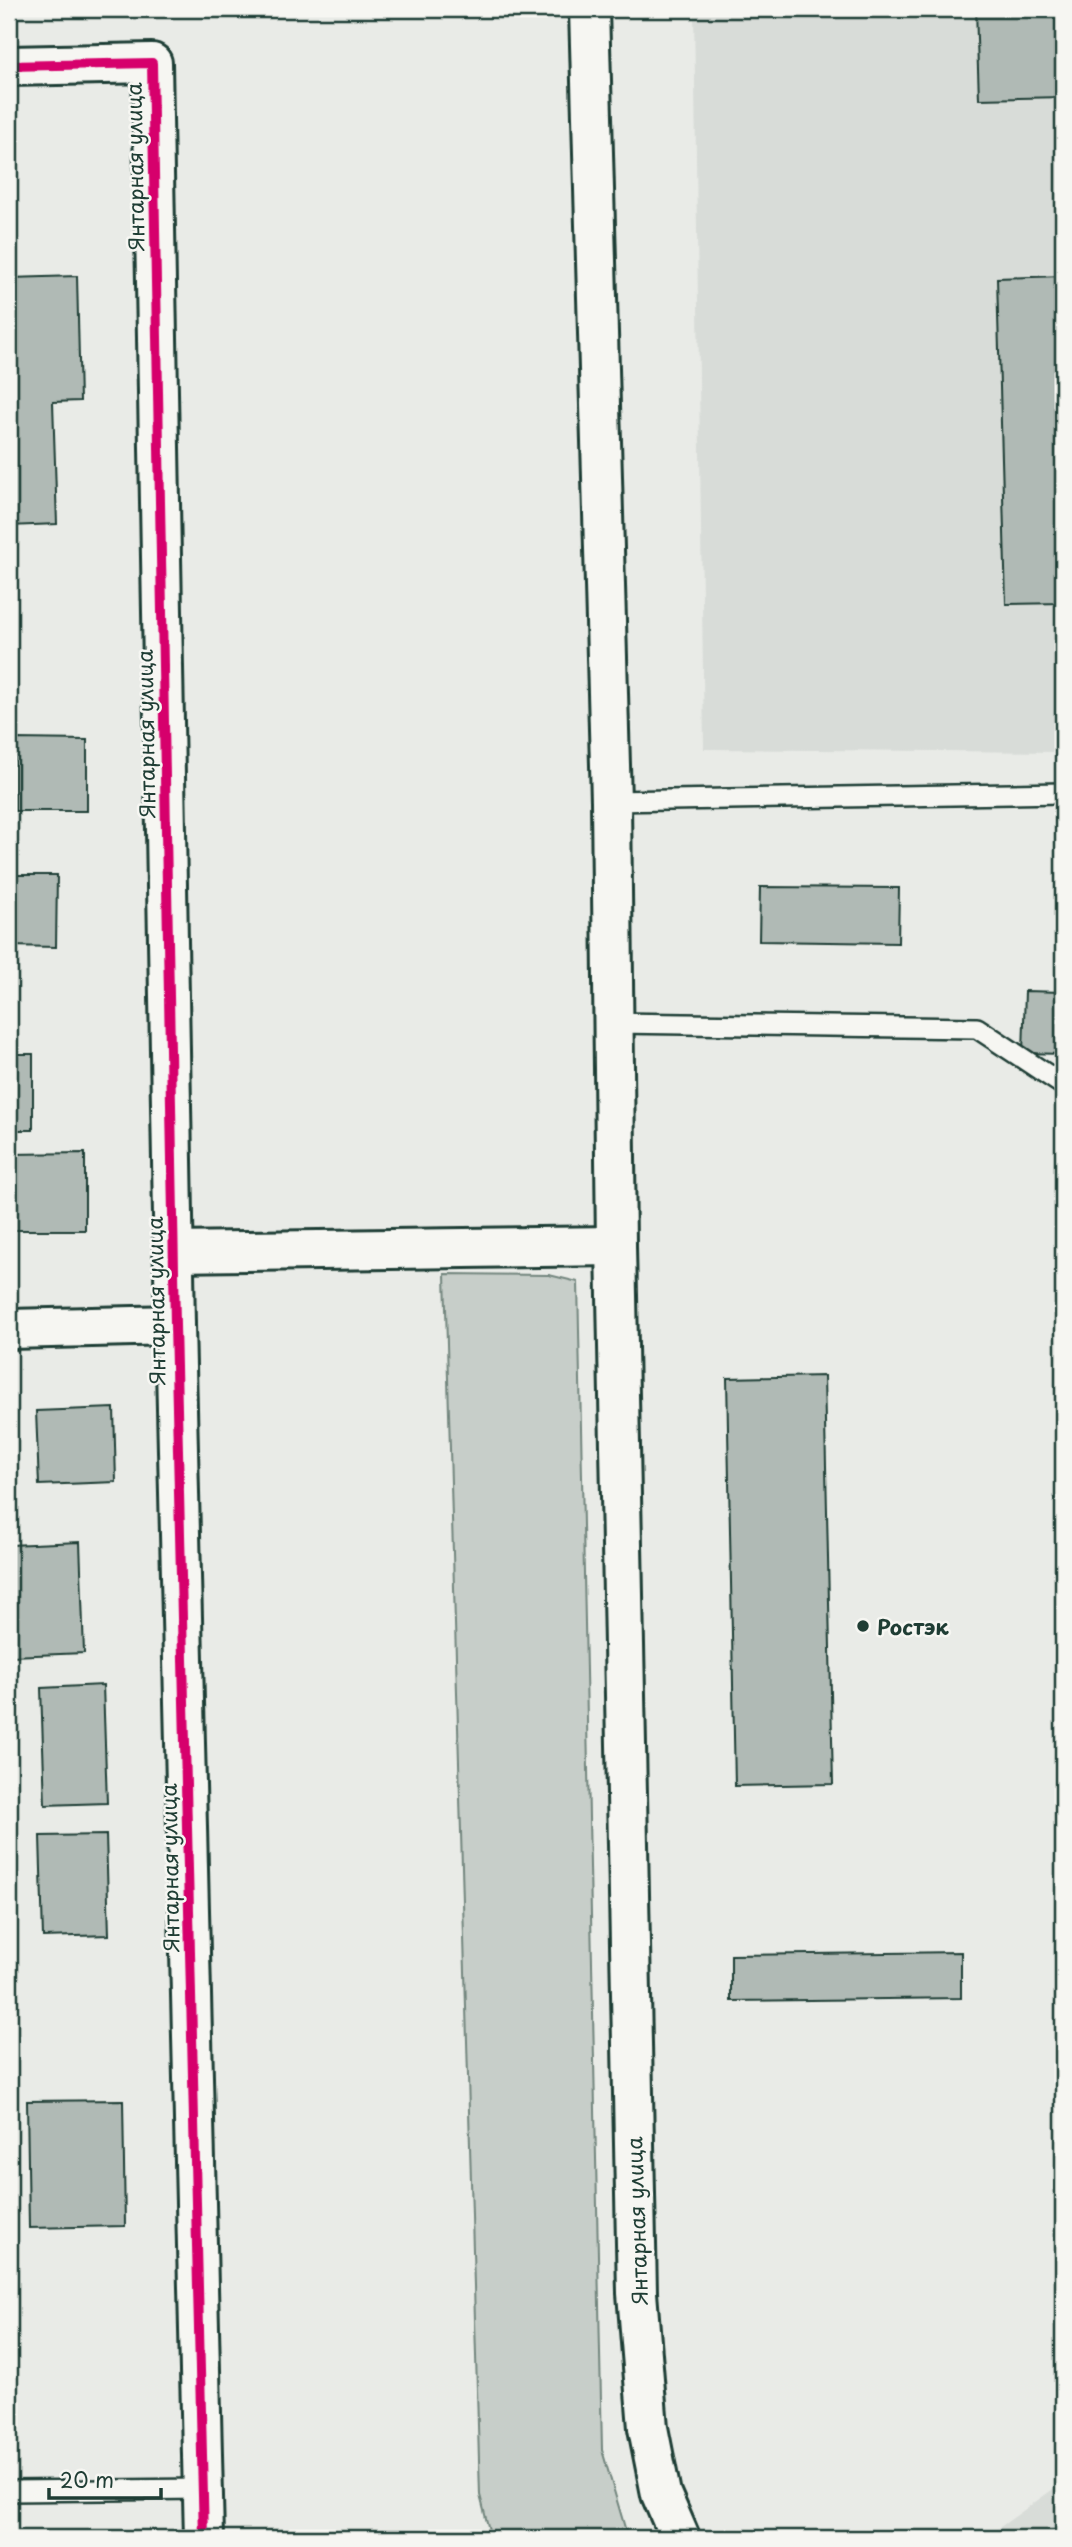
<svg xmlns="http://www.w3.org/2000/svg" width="1072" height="2547" viewBox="0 0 1072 2547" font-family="'Playpen Sans',sans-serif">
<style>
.built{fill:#d8dcd8}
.green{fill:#c7cec9;stroke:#73867e;stroke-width:2}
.building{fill:#b0bab5;stroke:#1f3d34;stroke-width:2}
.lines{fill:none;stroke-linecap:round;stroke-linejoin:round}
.lane-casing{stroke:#1f3d34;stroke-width:24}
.street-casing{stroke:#1f3d34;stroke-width:44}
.secondary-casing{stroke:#1f3d34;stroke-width:44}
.lane{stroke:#f6f6f2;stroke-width:19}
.street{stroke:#f6f6f2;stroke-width:38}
.secondary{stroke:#f6f6f2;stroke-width:38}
.cycleway-casing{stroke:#f6f6f2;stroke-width:15}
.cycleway{stroke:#d6006c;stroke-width:10}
.poi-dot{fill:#1f3d34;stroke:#f6f6f2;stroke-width:2.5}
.labels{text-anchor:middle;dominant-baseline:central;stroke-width:5;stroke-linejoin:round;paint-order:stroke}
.street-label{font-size:21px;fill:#1f3d34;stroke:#f6f6f2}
.poi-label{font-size:21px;font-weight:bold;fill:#1f3d34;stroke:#f6f6f2;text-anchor:start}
</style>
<rect width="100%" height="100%" fill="#e9ebe7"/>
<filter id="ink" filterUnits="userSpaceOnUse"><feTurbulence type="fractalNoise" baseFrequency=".0143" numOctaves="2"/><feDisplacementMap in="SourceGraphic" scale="14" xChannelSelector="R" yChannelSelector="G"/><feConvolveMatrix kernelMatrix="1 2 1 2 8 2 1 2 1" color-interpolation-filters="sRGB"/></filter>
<g filter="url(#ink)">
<g class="built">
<polygon points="694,9 1063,9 1063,752 704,749"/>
<polygon points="1063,2482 1063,2538 985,2538"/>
</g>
<polygon class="green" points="445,1274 549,1275 578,1282 602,2450 628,2538 491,2538 480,2495"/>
<g class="building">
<polygon points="976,9 1063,9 1063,97 979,99"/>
<polygon points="77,276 80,401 53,402 57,524 9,526 9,398 13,398 10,278"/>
<polygon points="1063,276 1063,603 1006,604 997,278"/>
<polygon points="15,739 87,740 87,811 15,811"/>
<polygon points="9,875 57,875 56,947 9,946"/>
<polygon points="760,887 899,888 898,943 759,941"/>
<polygon points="1025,991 1063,992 1063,1054 1023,1053"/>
<rect x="9" y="1054" width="24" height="76"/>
<polygon points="85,1153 85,1230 9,1230 9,1154"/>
<polygon points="824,1376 833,1784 735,1786 727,1378"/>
<polygon points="114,1408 116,1482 39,1485 36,1411"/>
<polygon points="80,1542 84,1653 12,1656 9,1545"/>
<polygon points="103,1685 107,1803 45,1805 41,1688"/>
<polygon points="106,1835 109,1935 43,1937 40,1836"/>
<polygon points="961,1952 961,1998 731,2001 731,1955"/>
<polygon points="123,2100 125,2226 29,2228 27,2101"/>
</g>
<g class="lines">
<g class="lane-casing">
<g id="lane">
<polyline points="611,801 1063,793"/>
<polyline points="614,1023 977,1028 1063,1085"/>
<polyline points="9,2491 203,2489"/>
</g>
</g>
<g class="street-casing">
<g id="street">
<polyline points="9,66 152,63 175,1325 204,2538"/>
<polyline points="173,1252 616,1246"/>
<polyline points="9,1329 175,1325"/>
</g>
</g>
<g class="secondary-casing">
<polyline id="secondary" points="589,9 611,801 616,1246 637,2293 648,2428 661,2494 680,2538"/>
</g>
<use href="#lane" class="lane"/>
<use href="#street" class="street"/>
<use href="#secondary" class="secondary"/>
<g class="cycleway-casing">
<polyline id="cycleway" points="9,66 152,63 175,1325 204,2538"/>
</g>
<use href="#cycleway" class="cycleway"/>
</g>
</g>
<circle class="poi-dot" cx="863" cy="1626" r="7"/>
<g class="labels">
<g class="street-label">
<text transform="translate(134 167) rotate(-91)">Янтарная улица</text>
<text transform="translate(145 734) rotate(-91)">Янтарная улица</text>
<text transform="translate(155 1301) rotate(-91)">Янтарная улица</text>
<text transform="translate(169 1868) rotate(-91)">Янтарная улица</text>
<text transform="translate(636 2221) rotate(-92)">Янтарная улица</text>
</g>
<g class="poi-label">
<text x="877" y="1626">Ростэк</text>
</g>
</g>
<rect width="1072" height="2547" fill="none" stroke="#f6f6f2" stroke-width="35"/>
<rect x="18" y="18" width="1037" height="2512" fill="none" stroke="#1f3d34" stroke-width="2.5" filter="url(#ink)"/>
<path d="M49 2488v10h112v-10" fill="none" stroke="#1f3d34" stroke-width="3.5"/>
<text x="60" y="2488" font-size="21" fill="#1f3d34" stroke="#f6f6f2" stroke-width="5" paint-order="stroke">20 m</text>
</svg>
